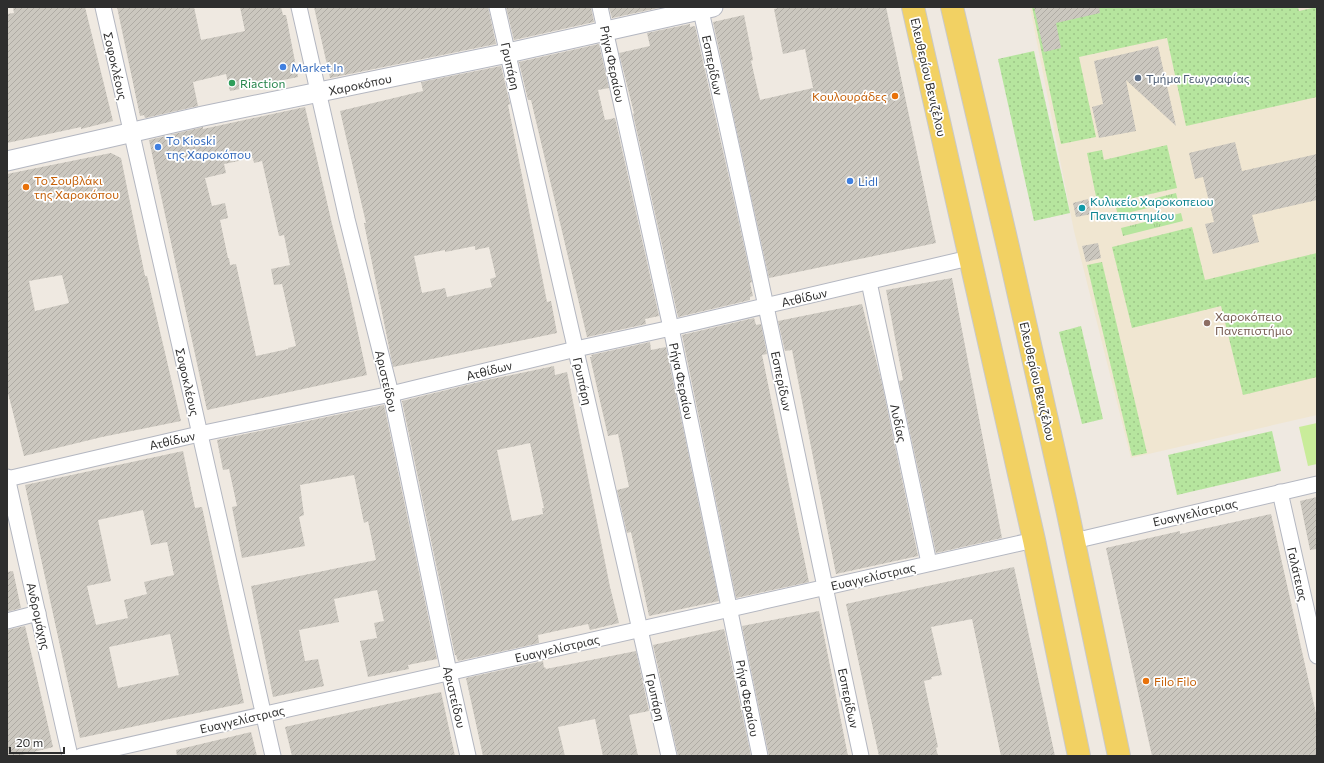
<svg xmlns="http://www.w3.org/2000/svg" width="1324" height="763" viewBox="0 0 1324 763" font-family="Commissioner,sans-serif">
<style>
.education{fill:#f0e6d1}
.grass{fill:url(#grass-tufts)}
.park{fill:url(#park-dots)}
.pitch{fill:#c9ec9a}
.building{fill:url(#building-hatch);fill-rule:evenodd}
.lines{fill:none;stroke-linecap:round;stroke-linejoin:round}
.minor-casing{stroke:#b4b7c1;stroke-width:17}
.tertiary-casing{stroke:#b4b7c1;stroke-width:21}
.primary-casing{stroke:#c9c9c9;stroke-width:24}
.minor{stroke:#fff;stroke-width:15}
.tertiary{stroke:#fff;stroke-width:19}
.primary{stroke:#f2d163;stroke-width:22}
.shop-dot{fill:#3f7fe0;stroke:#fff;stroke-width:1.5}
.service-dot{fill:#5c6f8a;stroke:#fff;stroke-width:1.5}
.leisure-dot{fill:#2e9e5b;stroke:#fff;stroke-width:1.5}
.food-dot{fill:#e8710a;stroke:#fff;stroke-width:1.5}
.culture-dot{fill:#0f9aa8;stroke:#fff;stroke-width:1.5}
.education-dot{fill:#8d6e63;stroke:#fff;stroke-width:1.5}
.labels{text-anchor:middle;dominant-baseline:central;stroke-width:3.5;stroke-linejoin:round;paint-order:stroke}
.street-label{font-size:12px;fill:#2e2e2e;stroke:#fff}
.shop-label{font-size:12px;fill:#366cbe;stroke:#fff;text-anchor:start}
.service-label{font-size:12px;fill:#4e5e75;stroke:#fff;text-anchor:start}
.leisure-label{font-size:12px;fill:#27864d;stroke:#fff;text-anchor:start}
.food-label{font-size:12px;fill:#c56008;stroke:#fff;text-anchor:start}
.culture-label{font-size:12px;fill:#0d838f;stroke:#fff;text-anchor:start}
.education-label{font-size:12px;fill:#785e54;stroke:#fff;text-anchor:start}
</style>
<defs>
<pattern id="grass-tufts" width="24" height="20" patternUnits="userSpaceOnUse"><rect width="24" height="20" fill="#b6e59e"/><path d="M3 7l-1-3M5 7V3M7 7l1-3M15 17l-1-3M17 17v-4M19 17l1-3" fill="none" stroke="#9dc588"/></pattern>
<pattern id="park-dots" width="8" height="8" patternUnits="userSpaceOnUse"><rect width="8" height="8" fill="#b6e59e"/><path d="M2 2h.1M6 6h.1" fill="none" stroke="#9dc588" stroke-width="1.8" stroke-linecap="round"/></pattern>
<pattern id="building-hatch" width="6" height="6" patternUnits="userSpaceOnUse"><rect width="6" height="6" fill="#cbc7bf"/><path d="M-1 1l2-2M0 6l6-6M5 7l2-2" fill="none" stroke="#afaba4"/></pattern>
</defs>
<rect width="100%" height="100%" fill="#efe9e1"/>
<polygon class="education" points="1030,7 1317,7 1317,415 1131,458 1074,231"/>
<g class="grass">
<polygon points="1176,193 1178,201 1118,215 1116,208"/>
<polygon points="1181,213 1183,221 1123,236 1121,228"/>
</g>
<g class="park">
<polygon points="1032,7 1298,7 1299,11 1317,7 1317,97 1186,126 1167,38 1079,57 1096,137 1061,144"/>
<polygon points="1034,51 1070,213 1034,221 998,59"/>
<polygon points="1167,145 1177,188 1098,206 1087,153 1102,150 1104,160"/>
<polygon points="1192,227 1205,280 1317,253 1317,377 1243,395 1221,306 1132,328 1112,247"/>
<polygon points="1102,262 1147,453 1132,456 1087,265"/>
<polygon points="1081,326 1103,419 1082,424 1059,332"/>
<polygon points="1272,431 1281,471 1177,495 1168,455"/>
</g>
<polygon class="pitch" points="1317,423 1317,464 1308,466 1299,427"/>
<g class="building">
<polygon points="13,7 85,7 113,121 81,129 81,127 7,143 7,14 14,13"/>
<polygon points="117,7 194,7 201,40 245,31 240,7 281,7 283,15 286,15 298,77 230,91 226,74 193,82 198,106 145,118 144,115 140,116"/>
<polygon points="314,7 488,7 496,44 330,78"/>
<polygon points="506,7 591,7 594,22 514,40"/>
<polygon points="609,7 663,7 612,18"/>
<polygon points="782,7 886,7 936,243 769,278 713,22 744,15 753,60 751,61 760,100 813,88 805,49 783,54 774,9"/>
<polygon points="1034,7 1099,7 1100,13 1056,23 1061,48 1044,52"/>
<polygon points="690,24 690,27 695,26 733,196 752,282 750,283 753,296 750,297 750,300 678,317 633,114 634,113 619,53 650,46 647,33"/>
<polygon points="599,44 609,88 598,90 605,120 615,118 659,316 645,319 646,324 587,337 531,100 528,100 519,62"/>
<polygon points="1158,46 1176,126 1126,80 1136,131 1099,138 1092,107 1103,104 1094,61"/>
<path d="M501,66L510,104L508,105L547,302L551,301L557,333L393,367L364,223H366L340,111L423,91L421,82ZM475,246V250L489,247L496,277L490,279L492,287L447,297L445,288L422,293L414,256L445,250V252Z"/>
<path d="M305,107L332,224L346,278L367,375L207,410L149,140L203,127V129ZM253,158L254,163L262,161L279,236L284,235L290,265L271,269L274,285L282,284L296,346L288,348V349L256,356L236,264L230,265L229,258H228L220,220L228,218L225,203L212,206L205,178L226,173L224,164Z"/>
<polygon points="1235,142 1242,171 1317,154 1317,200 1252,215 1259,242 1213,254 1205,224 1214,222 1203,177 1195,179 1189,153"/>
<path d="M111,153L121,158L145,276H147L181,421L102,437L24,456L7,389V174ZM62,275L69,303L35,311L29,281Z"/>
<polygon points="1088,199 1092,214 1076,217 1073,203"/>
<polygon points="1098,243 1101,258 1086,262 1082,246"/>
<polygon points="952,278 1002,538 936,553 899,381 903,380 886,290"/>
<polygon points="862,304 882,384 918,556 836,574 792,350 785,351 778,321"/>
<polygon points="754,318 756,325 761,324 767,354 762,355 809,582 736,598 682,335"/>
<polygon points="650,342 651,350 666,347 719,601 649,616 631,532 627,533 617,490 629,487 618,434 608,436 590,357 592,357 591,355"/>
<path d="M554,366L555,375L567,372L610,587L619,623L590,630L588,624L538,635L539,643L458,661L456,655H455L402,401L483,381ZM530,443L544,508H542L543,514L512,521L497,450Z"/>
<polygon points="384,405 437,659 408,665 409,669 368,677 360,641 377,638 374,623 384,621 377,590 334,599 339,622 299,630 305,661 318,659 324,686 273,697 251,586 376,560 368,521 364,523 354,475 300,485 304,515 299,517 305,546 242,558 232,507 237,506 229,469 223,470 217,440"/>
<path d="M183,451L195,508L202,507L244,703L80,738L25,485ZM143,510L151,545L167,542L174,575L144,582L147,594L124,600L128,618L96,625L87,586L111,581L98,520ZM170,634L179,675L118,688L109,647Z"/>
<polygon points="1317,497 1317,549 1310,550 1300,501"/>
<polygon points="1271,514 1317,718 1317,756 1152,756 1106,548 1180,531 1180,534"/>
<polygon points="1014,567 1055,756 1001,756 972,619 931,627 942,675 931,677 932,679 924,681 938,747 936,748 938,756 879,756 846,604"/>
<polygon points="13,571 21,608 7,612 7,572"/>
<polygon points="819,611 848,756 769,756 742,626"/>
<polygon points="25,626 53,747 18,756 7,756 7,630"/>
<polygon points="724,629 751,756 678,756 653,645"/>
<polygon points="636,651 649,711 629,715 638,756 603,756 595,719 558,727 565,756 483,756 466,678 543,661 544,668 545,667 546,669"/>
<polygon points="441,692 455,756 292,756 285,727"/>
<polygon points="251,732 257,756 177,756 176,750"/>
</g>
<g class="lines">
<g class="minor-casing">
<g id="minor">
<polyline points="103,7 273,756"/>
<polyline points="299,7 347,219 391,394 449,672 468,756"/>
<polyline points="497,7 669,756"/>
<polyline points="600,7 671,328 760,756"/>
<path d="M700,7C758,256 807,507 861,756"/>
<polyline points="869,282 929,563"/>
<polyline points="7,477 70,756"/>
<polyline points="7,479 199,434 391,394 576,349 671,328 969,258"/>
<polyline points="1280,492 1317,656"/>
<polyline points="1074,541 1317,484"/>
<polyline points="7,621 38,613"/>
<polyline points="81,756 1034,540"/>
</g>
</g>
<g class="tertiary-casing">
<polyline id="tertiary" points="7,161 203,116 508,53 713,7"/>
</g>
<g class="primary-casing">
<g id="primary">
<polyline points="913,7 1034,540 1079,756"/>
<polyline points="952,7 1008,247 1066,504 1119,756"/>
</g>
</g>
<use href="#minor" class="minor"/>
<use href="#tertiary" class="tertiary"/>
<use href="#primary" class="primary"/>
</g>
<g class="shop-dot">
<circle cx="283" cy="67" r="4"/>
<circle cx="158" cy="147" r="4"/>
<circle cx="850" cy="181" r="4"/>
</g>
<circle class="service-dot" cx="1138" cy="78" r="4"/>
<circle class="leisure-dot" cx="232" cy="83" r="4"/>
<g class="food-dot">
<circle cx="895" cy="96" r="4"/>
<circle cx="26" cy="187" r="4"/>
<circle cx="1146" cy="681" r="4"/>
</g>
<circle class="culture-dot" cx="1082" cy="208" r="4"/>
<circle class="education-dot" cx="1207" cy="323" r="4"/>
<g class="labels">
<g class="street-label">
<text transform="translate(613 64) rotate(78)">Ρήγα Φεραίου</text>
<text transform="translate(713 65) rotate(78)">Εσπερίδων</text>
<text transform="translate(116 66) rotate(77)">Σοφοκλέους</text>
<text transform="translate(511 66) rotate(77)">Γρυπάρη</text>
<text transform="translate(929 77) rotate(77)">Ελευθερίου Βενιζέλου</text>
<text transform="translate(360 84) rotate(-12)">Χαροκόπου</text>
<text transform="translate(804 297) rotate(-13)">Ατθίδων</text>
<text transform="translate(489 370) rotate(-14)">Ατθίδων</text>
<text transform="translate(387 381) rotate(77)">Αριστείδου</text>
<text transform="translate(583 381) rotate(77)">Γρυπάρη</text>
<text transform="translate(682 381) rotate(78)">Ρήγα Φεραίου</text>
<text transform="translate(782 381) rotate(78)">Εσπερίδων</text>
<text transform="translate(1038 381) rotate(77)">Ελευθερίου Βενιζέλου</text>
<text transform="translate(188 382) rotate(77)">Σοφοκλέους</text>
<text transform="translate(899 423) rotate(78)">Λυδίας</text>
<text transform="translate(172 440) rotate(-13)">Ατθίδων</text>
<text transform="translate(1195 512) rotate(-13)">Ευαγγελίστριας</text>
<text transform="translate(1298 574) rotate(77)">Γαλάτειας</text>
<text transform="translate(873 576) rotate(-13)">Ευαγγελίστριας</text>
<text transform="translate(39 616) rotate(77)">Ανδρομάχης</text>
<text transform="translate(557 648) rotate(-13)">Ευαγγελίστριας</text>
<text transform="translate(455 697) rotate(77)">Αριστείδου</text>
<text transform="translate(656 697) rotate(77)">Γρυπάρη</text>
<text transform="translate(748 698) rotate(79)">Ρήγα Φεραίου</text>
<text transform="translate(849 698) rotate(78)">Εσπερίδων</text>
<text transform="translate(242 719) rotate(-13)">Ευαγγελίστριας</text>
</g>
<g class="shop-label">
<text x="291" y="67">Market In</text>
<text x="166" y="140">Το Kioski<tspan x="166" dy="14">της Χαροκόπου</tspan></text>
<text x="858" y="181">Lidl</text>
</g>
<g class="service-label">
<text x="1146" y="78">Τμήμα Γεωγραφίας</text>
</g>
<g class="leisure-label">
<text x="240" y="83">Riaction</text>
</g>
<g class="food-label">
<text x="887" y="96" text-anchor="end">Κουλουράδες</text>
<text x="34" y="180">Το Σουβλάκι<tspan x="34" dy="14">της Χαροκόπου</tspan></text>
<text x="1154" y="681">Filo Filo</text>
</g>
<g class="culture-label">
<text x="1090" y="201">Κυλικείο Χαροκοπειου<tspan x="1090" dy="14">Πανεπιστημίου</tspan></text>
</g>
<g class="education-label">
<text x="1215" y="316">Χαροκόπειο<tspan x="1215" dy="14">Πανεπιστήμιο</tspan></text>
</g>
</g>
<rect width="1324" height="763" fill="none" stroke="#2e2e2e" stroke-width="16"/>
<path d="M10 747v6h54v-6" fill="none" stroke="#2e2e2e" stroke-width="2"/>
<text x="16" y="747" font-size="12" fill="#2e2e2e" stroke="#ffffff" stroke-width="3" paint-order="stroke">20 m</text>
</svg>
